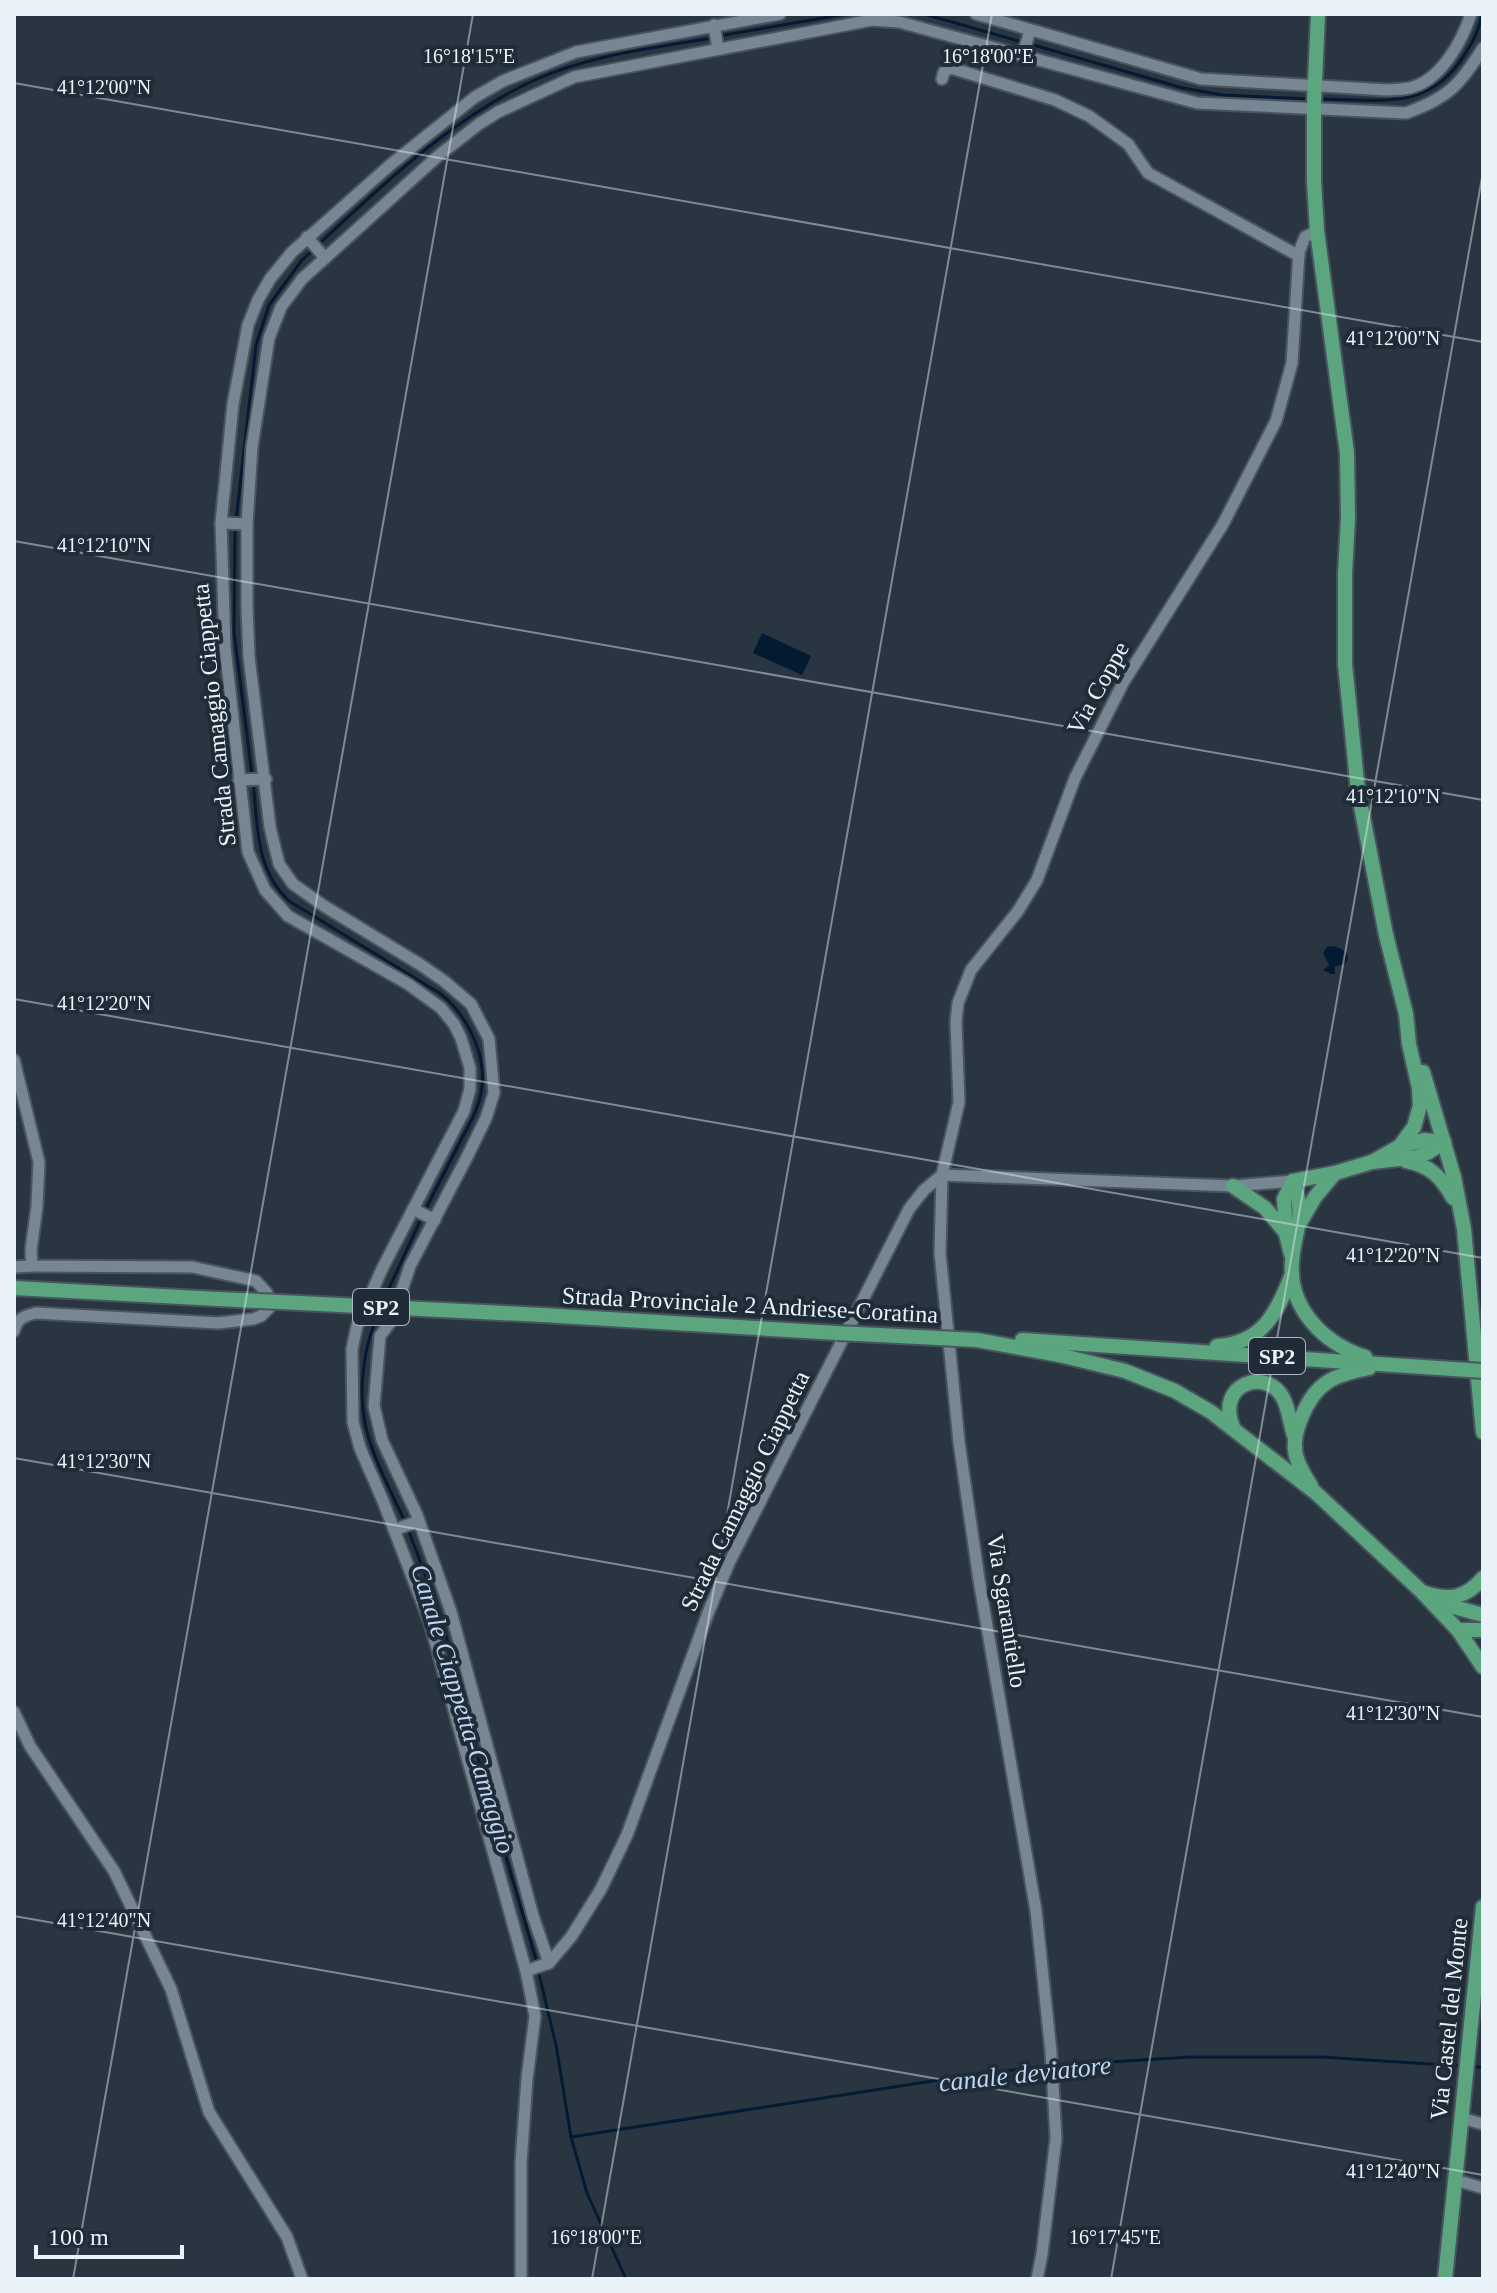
<svg xmlns="http://www.w3.org/2000/svg" width="1497" height="2293" viewBox="0 0 1497 2293" font-family="'Times New Roman',serif">
<style>
.water{fill:#031a33}
.lines{fill:none;stroke-linecap:round;stroke-linejoin:round}
.stream{stroke:#031a33;stroke-width:3}
.minor-casing{stroke:#49555e;stroke-width:15}
.major-casing{stroke:#49555e;stroke-width:18}
.minor{stroke:#778693;stroke-width:11}
.major{stroke:#5ba57f;stroke-width:14}
.major-bridge-casing{stroke:#49555e;stroke-width:18;stroke-linecap:butt}
.major-bridge{stroke:#5ba57f;stroke-width:14}
.ticks{fill:none;stroke:#eaf2f9;stroke-width:2;stroke-opacity:0.45}
.labels{text-anchor:middle;dominant-baseline:central;stroke-width:8;stroke-linejoin:round;paint-order:stroke}
.shield{fill:#1f2c37;stroke:#adb7bf;stroke-width:2}
.shield-label{font-size:22px;font-weight:bold;fill:#eaf2f9}
.street-label{font-size:24px;fill:#eaf2f9;stroke:#1f2c37}
.water-label{font-size:26px;font-style:italic;fill:#bdd7f5;stroke:#1f2c37}
.ticks-label{font-size:20px;text-anchor:middle;fill:#eaf2f9;stroke:#1f2c37;stroke-width:8;stroke-linejoin:round;paint-order:stroke}
</style>
<rect width="100%" height="100%" fill="#293641"/>
<g class="water">
<polygon points="762,633 811,656 802,675 753,653"/>
<path d="M1334,946C1343,949 1353,955 1345,964L1335,966V974H1331L1323,970L1329,965L1323,953L1327,947Z"/>
</g>
<g class="lines">
<g class="stream">
<polyline points="924,14 1022,42"/>
<polyline points="719,36 846,14"/>
<polyline points="1030,44 1183,88 1223,95 1311,99"/>
<path d="M1319,99C1379,99 1429,113 1465,54C1473,42 1480,28 1482,14"/>
<path d="M318,245C382,185 455,116 535,80C590,55 653,48 712,38"/>
<polyline points="236,520 256,345 269,305 302,260 313,250"/>
<polyline points="235,528 234,632 252,775"/>
<path d="M253,782C258,826 255,869 289,901L441,994C468,1016 488,1056 481,1093C478,1111 467,1128 459,1144C448,1166 436,1188 425,1211"/>
<polyline points="383,1301 422,1217"/>
<path d="M379,1312C364,1345 358,1387 365,1423C372,1457 391,1491 405,1522"/>
<polyline points="408,1529 441,1617 488,1795 537,1963"/>
<polyline points="538,1970 556,2045 571,2137 587,2193 626,2279"/>
<polyline points="1473,2067 1483,2067"/>
<polyline points="571,2137 978,2074 1060,2065 1191,2057 1321,2057 1461,2066"/>
</g>
<g class="minor-casing">
<g id="minor">
<path d="M976,14L1201,79L1387,90C1395,89 1405,90 1413,87C1442,78 1462,41 1471,14"/>
<polyline points="714,25 718,49"/>
<polyline points="1023,55 1030,30"/>
<polyline points="942,79 944,72 951,68 1055,100 1089,116 1128,144 1148,173 1299,256"/>
<polyline points="307,237 325,258"/>
<polyline points="221,523 247,524"/>
<polyline points="239,780 266,779"/>
<path d="M14,1060L39,1162L37,1206L31,1250L32,1266L192,1267L256,1281L267,1293L269,1308L261,1316L253,1319L218,1323L36,1313C23,1316 17,1319 14,1331"/>
<polyline points="942,1175 1233,1186 1293,1181"/>
<polyline points="413,1209 435,1220"/>
<polyline points="14,1267 32,1266"/>
<polyline points="394,1530 419,1521"/>
<polyline points="14,1712 30,1746 114,1871 171,1989 209,2112 287,2237 302,2279"/>
<path d="M549,1963L533,1916L451,1612L417,1515L382,1440L374,1406L380,1336L392,1320L401,1313L402,1290L410,1266L466,1159L486,1118L494,1093L489,1039L471,1004L444,981L421,965L324,906L293,884L279,864L270,827L249,657L247,608V524L252,447L269,338L281,307L302,279L438,156L479,124L498,112L574,77L872,20L899,22L1197,103L1406,113C1448,98 1460,85 1483,48"/>
<polyline points="526,1971 430,1623 383,1501 360,1448 353,1422 352,1349 357,1326 382,1269 464,1111 470,1089 470,1068 461,1038 454,1024 441,1008 408,984 288,916 265,890 248,852 225,647 221,523 233,404 248,325 258,300 270,279 292,252 390,165 475,97 503,81 576,52 780,14"/>
<polyline points="1461,2118 1483,2124"/>
<polyline points="1455,2180 1483,2188"/>
<polyline points="521,2279 521,2163 527,2079 535,2016 526,1971 549,1963 571,1937 601,1889 627,1835 708,1613 729,1563 909,1209 924,1190 942,1175"/>
<polyline points="1037,2279 1042,2254 1056,2138 1051,2052 1036,1911 979,1580 959,1442 940,1253 942,1175 959,1102 956,1022 958,1003 971,970 1018,911 1037,880 1075,778 1123,683 1223,524 1276,421 1292,363 1299,252 1305,237 1317,231"/>
</g>
</g>
<g class="major-casing">
<g id="major">
<polyline points="1318,14 1314,104 1314,181 1317,231 1347,453 1348,518 1345,574 1345,664 1358,791 1386,935 1406,1014 1409,1044 1419,1088 1420,1106 1414,1127 1400,1146 1372,1162"/>
<polyline points="1423,1072 1454,1177 1464,1229 1483,1432"/>
<polyline points="1400,1146 1424,1140 1444,1142"/>
<path d="M1406,1161C1430,1165 1442,1178 1453,1198"/>
<path d="M1293,1181C1307,1220 1295,1225 1292,1261C1288,1308 1323,1343 1365,1357"/>
<polyline points="1293,1181 1335,1173 1372,1162 1416,1157 1427,1153 1444,1142"/>
<polyline points="1233,1186 1265,1208 1286,1233"/>
<polyline points="1301,1221 1315,1197 1335,1173"/>
<polyline points="1291,1254 1286,1234 1284,1199 1293,1181"/>
<polyline points="14,1288 218,1299"/>
<polyline points="543,1315 837,1333"/>
<polyline points="879,1335 918,1337"/>
<polyline points="977,1340 1059,1355 1125,1371 1175,1391 1211,1412 1316,1493 1421,1591 1458,1630 1483,1667"/>
<polyline points="1022,1340 1453,1369"/>
<path d="M1217,1346C1263,1343 1277,1313 1292,1274"/>
<path d="M1233,1427C1215,1383 1267,1367 1283,1398C1289,1409 1290,1424 1294,1435"/>
<path d="M1311,1486C1294,1459 1289,1446 1302,1416C1316,1382 1334,1375 1369,1368"/>
<path d="M1425,1593C1449,1601 1466,1598 1483,1578"/>
<polyline points="1439,1598 1454,1607 1483,1615"/>
<polyline points="1458,1630 1483,1630"/>
<polyline points="1445,2279 1483,1907"/>
</g>
</g>
<use href="#minor" class="minor"/>
<use href="#major" class="major"/>
<g class="major-bridge-casing">
<g id="major-bridge">
<polyline points="218,1299 543,1315"/>
<polyline points="837,1333 879,1335"/>
<polyline points="918,1337 977,1340"/>
<polyline points="1453,1369 1483,1371"/>
</g>
</g>
<use href="#major-bridge" class="major-bridge"/>
</g>
<path class="ticks" d="M14,83L1483,342M14,541L1483,800M14,999L1483,1258M14,1458L1483,1717M14,1916L1483,2175M73,2279L473,14M592,2279L992,14M1111,2279L1483,172"/>
<g class="labels">
<g class="shield">
<rect x="353" y="1289" width="56" height="36" rx="6"/>
<rect x="1249" y="1338" width="56" height="36" rx="6"/>
</g>
<g class="shield-label">
<text x="381" y="1307">SP2</text>
<text x="1277" y="1356">SP2</text>
</g>
<g class="street-label">
<text transform="translate(1098 688) rotate(-61)">Via Coppe</text>
<text transform="translate(214 715) rotate(-96)">Strada Camaggio Ciappetta</text>
<text transform="translate(750 1305) rotate(3)">Strada Provinciale 2 Andriese-Coratina</text>
<text transform="translate(745 1491) rotate(-64)">Strada Camaggio Ciappetta</text>
<text transform="translate(1007 1611) rotate(81)">Via Sgarantiello</text>
<text transform="translate(1449 2019) rotate(-84)">Via Castel del Monte</text>
</g>
<g class="water-label">
<text transform="translate(463 1709) rotate(73)">Canale Ciappetta-Camaggio</text>
<text transform="translate(1025 2074) rotate(-6)">canale deviatore</text>
</g>
</g>
<g class="ticks-label">
<text x="469" y="63">16°18'15"E</text>
<text x="988" y="63">16°18'00"E</text>
<text x="104" y="94">41°12'00"N</text>
<text x="1393" y="345">41°12'00"N</text>
<text x="104" y="552">41°12'10"N</text>
<text x="1393" y="803">41°12'10"N</text>
<text x="104" y="1010">41°12'20"N</text>
<text x="1393" y="1262">41°12'20"N</text>
<text x="104" y="1468">41°12'30"N</text>
<text x="1393" y="1720">41°12'30"N</text>
<text x="104" y="1927">41°12'40"N</text>
<text x="1393" y="2178">41°12'40"N</text>
<text x="596" y="2244">16°18'00"E</text>
<text x="1115" y="2244">16°17'45"E</text>
</g>
<rect width="1497" height="2293" fill="none" stroke="#eaf2f9" stroke-width="32"/>
<path d="M36 2245v12h146v-12" fill="none" stroke="#eaf2f9" stroke-width="4"/>
<text x="48" y="2245" font-size="24" fill="#eaf2f9" stroke="#1f2c37" stroke-width="6" paint-order="stroke">100 m</text>
</svg>
